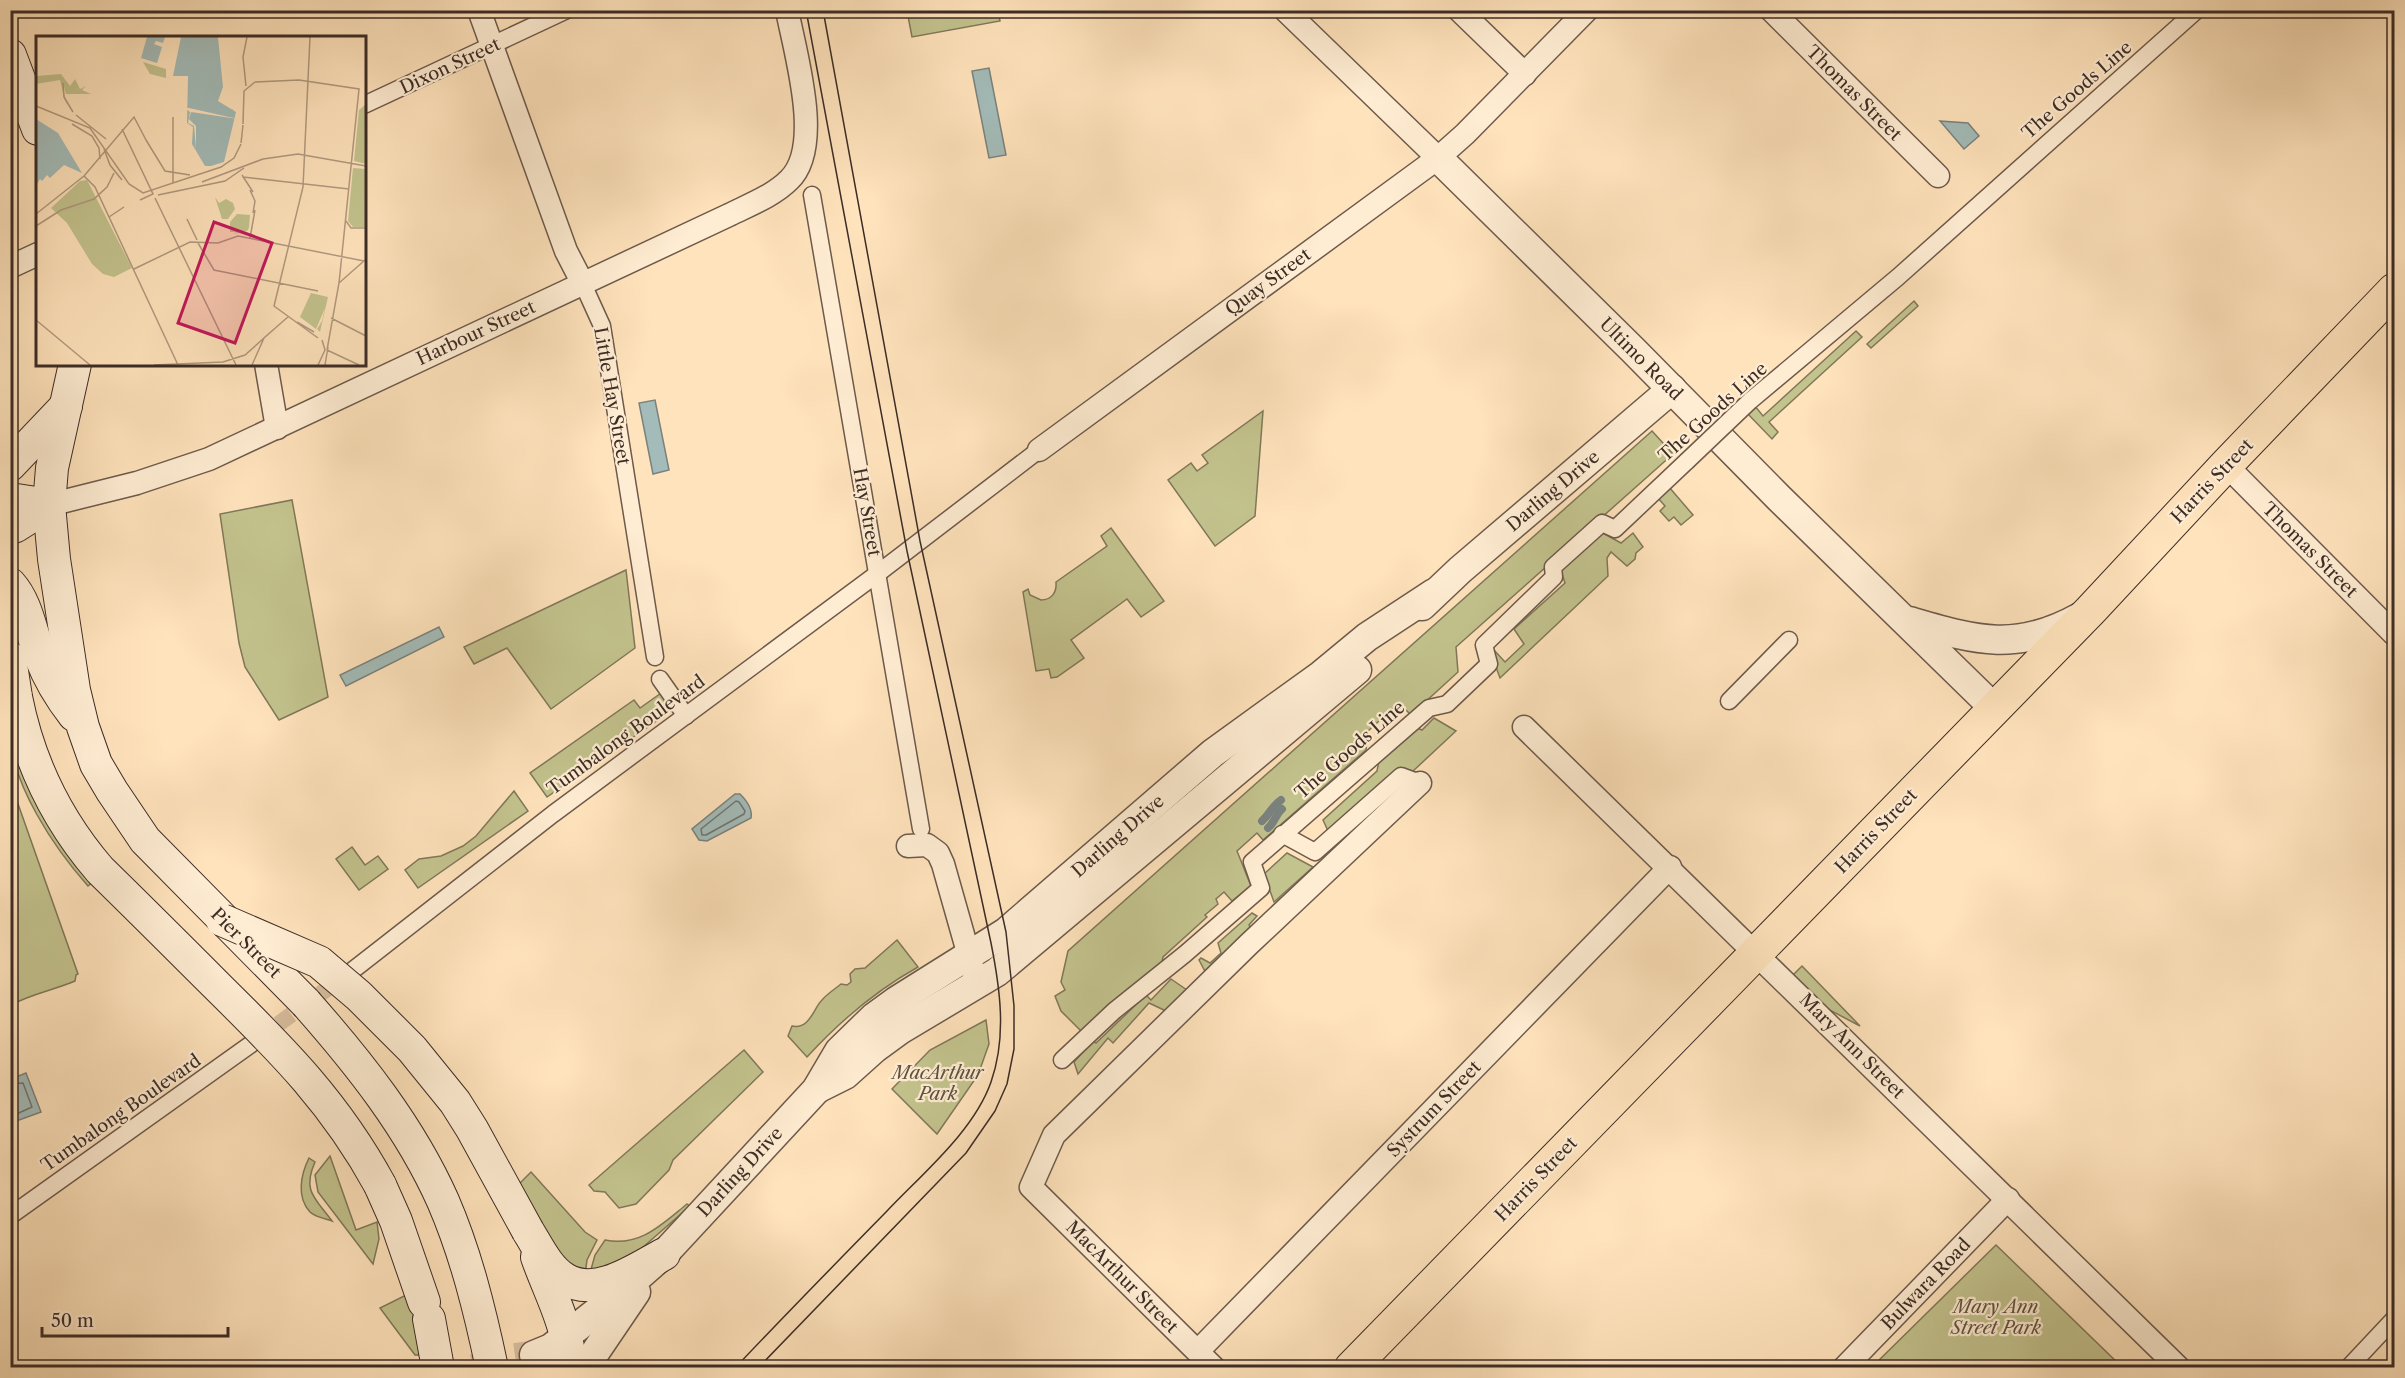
<svg xmlns="http://www.w3.org/2000/svg" width="2405" height="1378" viewBox="0 0 2405 1378" font-family="'Libre Caslon Text',serif">
<style>
.green{fill:#c3c38e;stroke:#80785a;stroke-width:1.5}
.water{fill:#a3bcb9;stroke:#7a827e;stroke-width:1.5}
.lines{fill:none;stroke-linecap:round;stroke-linejoin:round}
.shore{stroke:#707470;stroke-width:1.5}
.stream{stroke:#7a827e;stroke-width:8}
.pedestrian-tunnel{stroke:#d8be9e;stroke-width:16;stroke-dasharray:16 8;stroke-linecap:butt}
.tertiary-tunnel{stroke:#d8be9e;stroke-width:28;stroke-dasharray:28 14;stroke-linecap:butt}
.pedestrian-casing{stroke:#6d5a4c;stroke-width:19}
.minor-casing{stroke:#6d5a4c;stroke-width:25}
.tertiary-casing{stroke:#6d5a4c;stroke-width:31}
.secondary-casing{stroke:#3c2c26;stroke-width:34}
.primary-casing{stroke:#3c2c26;stroke-width:35}
.pedestrian{stroke:#ffedd3;stroke-width:16}
.minor{stroke:#ffedd3;stroke-width:22}
.tertiary{stroke:#ffedd3;stroke-width:28}
.secondary{stroke:#ffedd3;stroke-width:32}
.primary{stroke:#ffe3bc;stroke-width:33}
.tram{stroke:#3c2c26;stroke-width:1.5}
.pedestrian-bridge-casing{stroke:#6d5a4c;stroke-width:19;stroke-linecap:butt}
.secondary-bridge-casing{stroke:#3c2c26;stroke-width:34;stroke-linecap:butt}
.pedestrian-bridge{stroke:#ffedd3;stroke-width:16}
.secondary-bridge{stroke:#ffedd3;stroke-width:32}
.labels{text-anchor:middle;dominant-baseline:central;stroke-width:4.5;stroke-linejoin:round;paint-order:stroke}
.street-label{font-size:18px;fill:#3c2c26;stroke:#ffedd3}
.park-label{font-size:18px;font-style:italic;fill:#5e5240;stroke:#ffedd3}
.inset-river{fill:none;stroke:#a3bcb9;stroke-width:3}
.inset-road{fill:none;stroke:#b19a80;stroke-width:1.5}
.view{fill:#c2185b;fill-opacity:0.15;stroke:#c2185b;stroke-width:3}
.inset-edge{fill:none;stroke:#3c2c26;stroke-width:3}
</style>
<rect width="100%" height="100%" fill="#ffe3bc"/>
<filter id="stains"><feTurbulence type="fractalNoise" baseFrequency=".00333" numOctaves="4"/><feColorMatrix values="0 0 0 0 .2 0 0 0 0 .09 0 0 0 0 .02 0 0 0 .5 -.17"/></filter>
<radialGradient id="worn" r=".72"><stop offset=".6" stop-color="#630" stop-opacity="0"/><stop offset="1" stop-color="#630" stop-opacity=".3"/></radialGradient>
<g class="green">
<polygon points="907,11 998,11 1000,21 912,37"/>
<polygon points="1914,301 1918,306 1871,348 1867,344"/>
<polygon points="1856,331 1862,337 1769,422 1778,432 1772,439 1747,413 1755,406 1763,416"/>
<polygon points="1263,411 1255,516 1215,546 1168,480 1191,463 1197,471 1208,463 1202,455"/>
<polygon points="1652,431 1673,454 1456,647 1458,672 1411,715 1399,703 1368,731 1366,750 1263,840 1257,833 1237,851 1251,886 1232,901 1224,892 1216,899 1218,904 1205,915 1207,917 1163,957 1161,967 1082,1032 1061,1011 1055,996 1065,990 1061,982 1068,951"/>
<polygon points="1669,487 1693,515 1681,525 1674,517 1669,521 1660,511 1665,506 1657,497"/>
<polygon points="292,500 328,697 279,720 245,667 239,643 220,514"/>
<path d="M1111,528L1164,601L1141,617L1127,599L1071,640L1084,658L1057,677L1051,678L1049,669L1036,671L1023,592L1028,589L1030,595L1041,600C1051,600 1057,593 1056,582L1107,546L1101,536Z"/>
<polygon points="1601,532 1621,543 1633,533 1643,547 1636,553 1635,559 1627,566 1611,552 1607,558 1608,576 1500,678 1490,651 1493,649 1505,662 1524,644 1514,629 1565,583 1560,568"/>
<polygon points="626,570 635,648 551,709 507,648 474,664 464,647"/>
<polygon points="664,691 675,708 547,797 530,773 634,700 640,708"/>
<polygon points="1434,718 1456,731 1412,772 1329,833 1323,820 1377,771 1379,761 1415,727 1422,730"/>
<path d="M10,733L93,882L88,886C55,849 11,784 10,733Z"/>
<path d="M11,784L78,974L76,975L75,981C54,990 31,994 11,1005Z"/>
<polygon points="514,791 528,811 418,888 405,870 419,859 441,856 463,846 476,836"/>
<polygon points="352,847 365,865 378,856 388,869 359,890 336,859"/>
<polygon points="1287,853 1313,867 1274,902 1264,874"/>
<polygon points="1252,913 1257,916 1249,925 1253,934 1208,977 1199,960 1201,958 1210,963 1221,953 1218,943"/>
<path d="M897,940L918,967C875,991 840,1021 807,1057L788,1036L792,1026C810,1030 814,1007 822,1000C827,994 835,989 841,984L847,985L851,982L850,974L855,969L865,968Z"/>
<polygon points="1802,966 1860,1026 1824,1007 1792,976"/>
<polygon points="1171,979 1187,990 1166,1011 1149,1003 1113,1043 1108,1038 1078,1074 1074,1062 1093,1041 1096,1043 1146,995 1151,1000"/>
<polygon points="986,1020 989,1044 978,1075 937,1134 892,1089 930,1050"/>
<polygon points="744,1050 763,1072 673,1160 669,1170 636,1204 619,1208 605,1192 594,1191 589,1185"/>
<polygon points="330,1156 356,1230 377,1222 379,1239 373,1264 318,1192 315,1175"/>
<path d="M309,1158L315,1162C302,1191 315,1198 332,1221C326,1219 315,1217 310,1212C296,1197 301,1174 309,1158Z"/>
<polygon points="531,1172 585,1232 597,1240 587,1260 585,1275 571,1274 515,1188"/>
<path d="M687,1204L690,1206L642,1248L618,1264L590,1273L595,1255L605,1240C640,1247 661,1225 687,1204Z"/>
<polygon points="1996,1245 2122,1367 1872,1367"/>
<polygon points="410,1293 419,1322 421,1355 415,1355 380,1308"/>
</g>
<g class="water">
<polygon points="989,68 1006,155 989,158 972,71"/>
<polygon points="1940,121 1968,123 1979,136 1964,149"/>
<polygon points="655,400 669,470 653,474 639,403"/>
<polygon points="439,627 444,637 346,686 340,675"/>
<path d="M735,794H740C746,800 753,808 751,818L707,841L699,840L692,829Z"/>
<polygon points="26,1073 41,1112 11,1123 11,1079"/>
</g>
<g class="lines">
<g class="shore">
<polygon points="736,801 739,802 745,811 744,814 706,835 702,835 701,829"/>
<polyline points="10,1084 23,1083 32,1107 10,1117"/>
</g>
<g class="stream">
<path d="M1262,821C1271,813 1270,808 1281,800"/>
<path d="M1268,828C1275,822 1275,815 1282,809"/>
</g>
<polyline class="pedestrian-tunnel" points="259,1038 345,976"/>
<polyline class="tertiary-tunnel" points="475,1368 495,1360 529,1355"/>
<g class="pedestrian-casing">
<g id="pedestrian">
<polyline points="364,105 567,10"/>
<polyline points="812,195 921,829"/>
<polyline points="582,282 602,326 655,657"/>
<polyline points="1750,401 1898,277 2197,10"/>
<polyline points="660,679 686,716"/>
<polyline points="1729,701 1789,640"/>
<polyline points="1282,834 1315,852 1401,776 1420,783"/>
<polyline points="348,974 553,814 877,574 1039,450"/>
<polyline points="1062,1060 1114,1011 1185,954 1261,888 1252,862 1429,708 1447,704 1489,664 1484,645 1554,577 1553,567 1602,523 1615,529 1687,461"/>
<polyline points="10,1216 254,1042"/>
<polyline points="2348,1368 2394,1319"/>
</g>
</g>
<g class="minor-casing">
<g id="minor">
<polyline points="479,10 566,251 582,282"/>
<polyline points="1285,10 1438,158"/>
<polyline points="1459,10 1525,74"/>
<polyline points="1771,10 1938,176"/>
<polyline points="10,267 38,254"/>
<polyline points="266,364 277,428"/>
<polyline points="1039,450 1438,158 1465,134 1587,10"/>
<polyline points="2226,465 2394,634"/>
<path d="M49,505L137,483L209,459L729,215C749,205 773,196 789,180C824,147 795,53 787,10"/>
<polyline points="1524,727 2179,1368"/>
<polyline points="908,846 927,845 938,853 943,864 977,984"/>
<polyline points="1198,1351 1670,867"/>
<polyline points="1214,1368 1031,1187 1054,1135 1248,945 1420,783"/>
<polyline points="1844,1368 2008,1199"/>
</g>
</g>
<g class="tertiary-casing">
<g id="tertiary">
<polyline points="1438,158 1633,350 1779,498 1995,709"/>
<polyline points="1422,606 1460,570 1672,389"/>
<path d="M1909,621C1975,640 2015,653 2080,617"/>
<polyline points="817,1089 845,1075 874,1049 900,1030 997,972 1357,670"/>
<polyline points="534,1355 551,1348 608,1303 664,1254 816,1090 839,1051 874,1017 896,1001 1006,932 1213,753 1321,675 1367,637 1434,593"/>
<polyline points="588,1368 594,1354 636,1292"/>
</g>
</g>
<g class="secondary-casing">
<g id="secondary">
<polyline points="10,55 38,129"/>
<polyline points="75,364 52,468 49,505 54,559 74,690 83,727 96,764 112,791 145,840 306,1003"/>
<polyline points="10,465 66,406"/>
<polyline points="10,499 49,505"/>
<polyline points="10,528 16,526 49,505"/>
<path d="M10,584C28,604 31,634 41,658C49,679 60,697 74,715"/>
<polyline points="10,658 16,697"/>
<polyline points="380,1185 396,1221 424,1302"/>
<path d="M528,1231C538,1247 548,1269 565,1279C596,1298 636,1269 664,1254"/>
<path d="M537,1257C549,1292 571,1329 569,1368"/>
<polyline points="429,1319 438,1368"/>
</g>
</g>
<g class="primary-casing">
<polyline id="primary" points="1351,1368 2090,611 2226,465 2394,290"/>
</g>
<use href="#pedestrian" class="pedestrian"/>
<use href="#minor" class="minor"/>
<use href="#tertiary" class="tertiary"/>
<use href="#secondary" class="secondary"/>
<use href="#primary" class="primary"/>
<g class="tram">
<path d="M735,1368C785,1315 836,1263 887,1211C922,1174 974,1131 991,1082C1007,1037 1000,988 991,943L907,551L806,10"/>
<polyline points="758,1368 966,1153 995,1111 1007,1084 1014,1049 1014,1006 1006,932 920,541 823,10"/>
</g>
<g class="pedestrian-bridge-casing">
<polyline id="pedestrian-bridge" points="1687,461 1750,401"/>
</g>
<g class="secondary-bridge-casing">
<g id="secondary-bridge">
<path d="M16,697C29,763 56,819 100,870C140,909 179,948 218,987C283,1051 336,1104 380,1185"/>
<polyline points="222,920 319,962 359,996 412,1049 455,1102 472,1129 528,1231"/>
<path d="M306,1003C359,1063 410,1127 443,1201C466,1254 480,1311 492,1368"/>
</g>
</g>
<use href="#pedestrian-bridge" class="pedestrian-bridge"/>
<use href="#secondary-bridge" class="secondary-bridge"/>
</g>
<g class="labels">
<g class="street-label">
<text transform="translate(450 66) rotate(-25)">Dixon Street</text>
<text transform="translate(2077 90) rotate(-41)">The Goods Line</text>
<text transform="translate(1854 93) rotate(45)">Thomas Street</text>
<text transform="translate(1268 282) rotate(-36)">Quay Street</text>
<text transform="translate(476 333) rotate(-25)">Harbour Street</text>
<text transform="translate(1641 359) rotate(45)">Ultimo Road</text>
<text transform="translate(612 396) rotate(80)">Little Hay Street</text>
<text transform="translate(1713 412) rotate(-42)">The Goods Line</text>
<text transform="translate(2212 481) rotate(-46)">Harris Street</text>
<text transform="translate(1553 491) rotate(-40)">Darling Drive</text>
<text transform="translate(867 512) rotate(80)">Hay Street</text>
<text transform="translate(2310 550) rotate(45)">Thomas Street</text>
<text transform="translate(626 735) rotate(-36)">Tumbalong Boulevard</text>
<text transform="translate(1350 750) rotate(-41)">The Goods Line</text>
<text transform="translate(1876 831) rotate(-46)">Harris Street</text>
<text transform="translate(1118 836) rotate(-41)">Darling Drive</text>
<text transform="translate(246 943) rotate(45)">Pier Street</text>
<text transform="translate(1852 1046) rotate(45)">Mary Ann Street</text>
<text transform="translate(1434 1109) rotate(-46)">Systrum Street</text>
<text transform="translate(121 1113) rotate(-35)">Tumbalong Boulevard</text>
<text transform="translate(740 1172) rotate(-47)">Darling Drive</text>
<text transform="translate(1536 1179) rotate(-46)">Harris Street</text>
<text transform="translate(1122 1277) rotate(45)">MacArthur Street</text>
<text transform="translate(1926 1284) rotate(-46)">Bulwara Road</text>
</g>
<g class="park-label">
<text x="938" y="1073">MacArthur<tspan x="938" dy="21">Park</tspan></text>
<text x="1996" y="1307">Mary Ann<tspan x="1996" dy="21">Street Park</tspan></text>
</g>
</g>
<g transform="translate(36 36)">
<rect width="330" height="330" fill="#ffe3bc"/>
<path d="M107,26L130,33V42L114,38ZM25,38L34,50L39,43L44,53L50,50L46,54L55,58H30L27,47L29,64L37,77L29,65L24,44L0,48V40ZM330,68V128L318,125L323,74ZM317,132L330,133V191H317L312,185ZM51,144L96,232L78,241L67,238L56,228L31,187L15,172L44,145ZM179,161L183,167L190,163L197,167L199,173L192,183H186ZM201,178L214,179L213,192L211,195L197,198L201,196H194V186ZM275,257L292,261L284,296L281,293L286,285L289,272L280,293L264,281Z" fill="#c3c38e"/>
<path d="M111,1H129L127,7L120,5L118,8L126,11L121,27L105,22ZM145,1H182L187,51L182,65L200,76L188,126L175,130H169L156,108L157,91L151,87L152,40H137ZM0,83L22,97L46,137L28,129L14,142L11,139L6,145L4,143L0,150Z" fill="#a3bcb9"/>
<path d="M149,72H153L202,83L155,76L153,83L160,90V113L158,90L152,87L154,76Z" fill="#ffe3bc"/>
<path class="inset-river" d="M164,1L175,73L197,75M147,35L153,1"/>
<path class="inset-road" d="M274,1L267,151L238,270L282,302M219,46L263,44L323,53L303,247L291,314M27,47L28,61L37,76M210,50L207,21L211,1M0,70L54,92L93,148L107,157L185,131L198,122L205,108M40,79L70,103M36,88L56,100L63,112L64,123M207,88L208,55L219,46M86,93L117,158L104,164M110,104L129,135L154,139M205,107L207,89M68,113L74,129L86,144M227,123L262,118L330,130M206,139L217,156M48,140L59,151L142,329M207,141L313,153M166,146L227,123M137,147V81M214,154L219,165L217,177M122,159L189,145L208,132M119,162L200,329M0,178L48,140L98,81L110,104M73,181L88,171M151,183L161,204M310,185L315,192H330M0,190L25,174L58,163L71,151L78,137M214,202L219,174M162,207L178,234L282,255M98,233L154,206L182,207L202,200L328,225M303,247L329,224M295,282L330,300M0,284L54,329M261,286L278,296M291,314L323,329M118,329L187,326L209,319L228,302M216,329L228,302L253,280M282,329L289,314L286,304M289,329L292,311"/>
<path class="view" d="M178,186L236,207L199,307L142,287Z"/>
<rect width="330" height="330" class="inset-edge"/>
</g>
<rect width="2405" height="1378" fill="none" stroke="#ffe3bc" stroke-width="36"/>
<rect x="12" y="12" width="2381" height="1354" fill="none" stroke="#3c2c26" stroke-width="3"/>
<rect x="18" y="18" width="2369" height="1342" fill="none" stroke="#3c2c26" stroke-width="1.5"/>
<path d="M42 1327v9h186v-9" fill="none" stroke="#3c2c26" stroke-width="3"/>
<text x="51" y="1327" font-size="18" fill="#3c2c26" stroke="#ffedd3" stroke-width="4.5" paint-order="stroke">50 m</text>
<rect width="100%" height="100%" filter="url(#stains)"/>
<rect width="100%" height="100%" fill="url(#worn)"/>
</svg>
